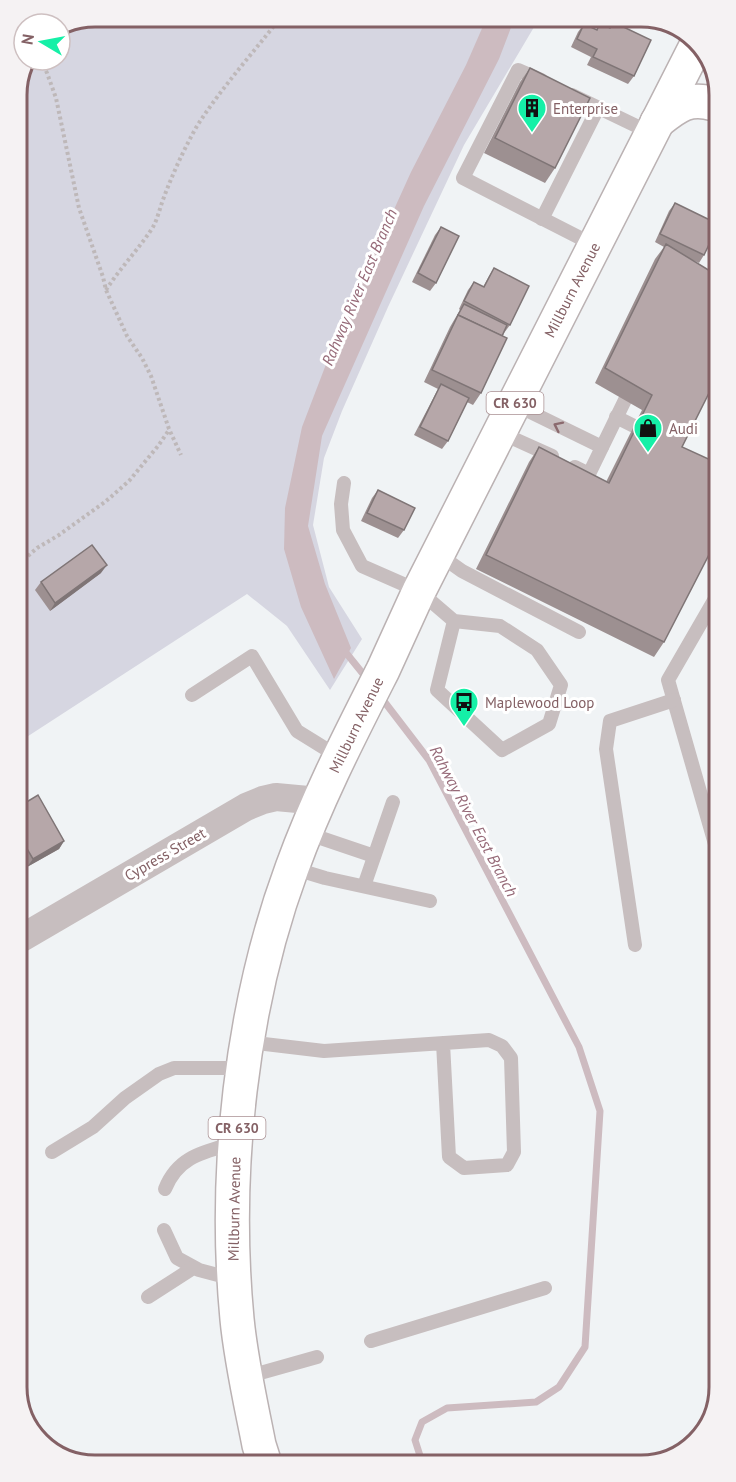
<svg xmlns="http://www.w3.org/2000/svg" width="736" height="1482" viewBox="0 0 736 1482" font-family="'PT Sans',sans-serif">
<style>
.green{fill:#d6d6e1}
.water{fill:#cdbbc0}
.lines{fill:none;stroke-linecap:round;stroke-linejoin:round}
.stream{stroke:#cdbbc0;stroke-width:7}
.primary-casing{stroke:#bbb2b3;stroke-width:36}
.path{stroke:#beb8b9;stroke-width:4;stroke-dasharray:3 3;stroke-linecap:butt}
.service{stroke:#c7bebf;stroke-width:14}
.minor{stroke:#c7bebf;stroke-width:28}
.primary{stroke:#fff;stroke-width:33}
.wall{fill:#9d9091}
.shaded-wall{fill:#7f7576}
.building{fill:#b6a7a9;stroke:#7f7576;stroke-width:1.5}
.oneway{stroke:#8b6a6e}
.labels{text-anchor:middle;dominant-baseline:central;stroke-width:6;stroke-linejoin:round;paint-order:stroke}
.shield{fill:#fff;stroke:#a99093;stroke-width:1.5}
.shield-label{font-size:14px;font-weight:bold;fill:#846165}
.poi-label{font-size:15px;fill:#846165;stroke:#fff;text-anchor:start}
.street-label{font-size:15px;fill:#846165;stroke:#fff}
.water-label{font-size:16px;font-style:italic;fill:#966a78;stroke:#fff}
.rim{fill:none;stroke:#846165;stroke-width:3}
</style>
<rect width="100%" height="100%" fill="#f0f3f5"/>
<polygon class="green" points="95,17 540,17 464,145 388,307 342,411 324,458 313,525 329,587 362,639 330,690 287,626 247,594 19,742 17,90 30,60 60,60 60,31"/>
<polygon class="water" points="487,17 515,17 499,59 424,206 322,436 308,526 325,584 351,648 334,679 301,607 284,549 285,508 302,427 338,333 411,172 466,65"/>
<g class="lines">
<g class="stream">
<polyline points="343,649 368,680"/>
<polyline points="380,696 429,760 579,1047 600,1111 585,1347 559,1387 536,1402 447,1408 422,1422 415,1440 422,1462"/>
</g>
<g class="primary-casing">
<g id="primary">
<path d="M657,122C676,107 688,96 714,104"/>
<path d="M265,1464L259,1445C251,1404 241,1361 237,1319C223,1172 241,1006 292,868C317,799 350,735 383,670C395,644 407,617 419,591L697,44"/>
</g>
</g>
<g class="path">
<polyline points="41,60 47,73 56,98 79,208 103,277 106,290 127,336 142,358 151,376 169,429 181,455"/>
<path d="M106,290C120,268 139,249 153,227C158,218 160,207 164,197C173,173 184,149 197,126C222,87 253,53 281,17"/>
<polyline points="19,564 37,548 59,535 105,502 129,481 158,446 169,430"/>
</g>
<g class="service">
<polyline points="541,80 518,70 463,178 594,245"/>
<polyline points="572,95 651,133"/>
<polyline points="542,219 598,108"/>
<polyline points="514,404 602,447"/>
<polyline points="616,417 634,426"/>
<polyline points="499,432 552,456"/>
<polyline points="575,467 589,474 625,400"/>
<polyline points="344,483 341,504 343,530 362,566 419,591 454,621 500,626 537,650 561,685 549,724 502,750 437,690 454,621"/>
<polyline points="438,554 462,571 579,632"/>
<polyline points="716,597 668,680 717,851"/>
<polyline points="192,695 252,656 297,731 339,757"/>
<polyline points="306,833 374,856"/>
<polyline points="292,868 325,878 430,901"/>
<polyline points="364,886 393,802"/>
<polyline points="635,945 606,749 610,721 674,700"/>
<polyline points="248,1042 324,1051 489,1040 502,1046 511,1058 514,1152 507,1165 464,1168 449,1157 443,1043"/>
<polyline points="52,1152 93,1127 125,1098 159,1074 174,1068 244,1068"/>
<path d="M165,1189C178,1156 204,1152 235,1143"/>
<polyline points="164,1230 177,1258 199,1270 233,1279"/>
<polyline points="148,1297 193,1268"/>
<polyline points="371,1341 545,1288"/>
<polyline points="246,1377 317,1357"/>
</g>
<polyline class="minor" points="20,939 246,807 263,800 276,797 319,801"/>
<use href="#primary" class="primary"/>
</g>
<g class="wall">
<polygon points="613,22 634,76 628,84 587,65 591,57 571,47 578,32 584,24 596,30 600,23 609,28"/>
<polygon points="530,68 555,168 545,183 484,153 520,82"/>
<polygon points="675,203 704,255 699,263 686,257 682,447 664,642 654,657 476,569 529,462 539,447 606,482 642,410 595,383 655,259 664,247 655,242 669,211"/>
<polygon points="441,227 436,283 430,291 412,282 435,235"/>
<polygon points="494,268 510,325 504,333 481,393 473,405 467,402 448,441 442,449 414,435 438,389 424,382 450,327 460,310 459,309 468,290 474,282 483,287 489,276"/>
<polygon points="378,490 404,530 398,538 361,521 372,498"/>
<polygon points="101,573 50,611 35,590 41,582"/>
<polygon points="20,806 64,841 59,849 27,867 20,855"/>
</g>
<g class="shaded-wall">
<polygon points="107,565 101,573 50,611 55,603"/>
<polygon points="64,841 59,849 27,867 33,859"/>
<polygon points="27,875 20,885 20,879"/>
</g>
<g class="building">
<polygon points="613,22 651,40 634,76 593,57 597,49 577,39 584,24 597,30 600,23 610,28"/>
<polygon points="530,68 590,98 555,168 495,138"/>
<polygon points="675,203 714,222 714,234 704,255 660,234"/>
<polygon points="441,227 459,236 436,283 418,273"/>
<polygon points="666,244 715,274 715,381 682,447 715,462 716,541 664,642 486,555 539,447 609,483 652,395 605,368"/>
<polygon points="494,268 529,286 510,325 464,301 474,282 484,287"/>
<polygon points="464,304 507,325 502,336 458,315"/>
<polygon points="458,315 507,338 481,393 432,370"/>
<polygon points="441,384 469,398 448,441 420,427"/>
<polygon points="378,490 415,508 404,530 367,513"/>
<polygon points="92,545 107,565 55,603 41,582"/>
<polygon points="38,795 64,841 33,859 20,837 20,806"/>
<polygon points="20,862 27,875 20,879"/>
</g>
<defs><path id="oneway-chevron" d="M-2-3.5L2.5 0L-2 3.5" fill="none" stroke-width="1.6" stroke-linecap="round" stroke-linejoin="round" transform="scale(1.5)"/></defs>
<use class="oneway" href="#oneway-chevron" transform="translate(558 426) rotate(-154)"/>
<defs>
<g id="building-pin" transform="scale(1.5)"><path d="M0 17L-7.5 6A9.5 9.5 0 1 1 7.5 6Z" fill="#15f0a7" stroke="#fff"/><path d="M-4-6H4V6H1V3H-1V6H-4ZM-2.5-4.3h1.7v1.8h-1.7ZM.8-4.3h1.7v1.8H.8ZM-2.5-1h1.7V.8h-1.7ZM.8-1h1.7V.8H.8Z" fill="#111"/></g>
<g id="shop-pin" transform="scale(1.5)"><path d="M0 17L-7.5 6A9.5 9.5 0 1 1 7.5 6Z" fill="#15f0a7" stroke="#fff"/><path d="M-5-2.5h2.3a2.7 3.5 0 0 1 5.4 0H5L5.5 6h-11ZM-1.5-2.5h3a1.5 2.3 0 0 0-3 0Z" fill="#111"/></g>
<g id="bus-pin" transform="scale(1.5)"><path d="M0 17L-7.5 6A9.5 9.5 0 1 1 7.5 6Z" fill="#15f0a7" stroke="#fff"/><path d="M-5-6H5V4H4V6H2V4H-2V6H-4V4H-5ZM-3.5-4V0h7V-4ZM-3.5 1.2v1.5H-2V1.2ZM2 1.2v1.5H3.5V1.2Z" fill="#111"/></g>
</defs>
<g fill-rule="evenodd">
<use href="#building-pin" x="532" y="108"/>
<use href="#shop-pin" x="648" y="428"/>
<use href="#bus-pin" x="464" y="702"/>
</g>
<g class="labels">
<g class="shield">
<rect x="486.5" y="392" width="57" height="22" rx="4.5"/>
<rect x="208.5" y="1117" width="57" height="22" rx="4.5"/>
</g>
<g class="shield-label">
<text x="515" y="403">CR 630</text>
<text x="237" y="1128">CR 630</text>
</g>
<g class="poi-label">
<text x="553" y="108">Enterprise</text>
<text x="669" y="428">Audi</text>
<text x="485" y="702">Maplewood Loop</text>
</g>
<g class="street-label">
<text transform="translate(572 290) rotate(-63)">Millburn Avenue</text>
<text transform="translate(356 725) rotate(-64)">Millburn Avenue</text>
<text transform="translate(165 854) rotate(-30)">Cypress Street</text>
<text transform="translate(234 1209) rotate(-89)">Millburn Avenue</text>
</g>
<g class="water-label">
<text transform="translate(359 287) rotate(-67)">Rahway River East Branch</text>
<text transform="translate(474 821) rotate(62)">Rahway River East Branch</text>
</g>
</g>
<path d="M0 0H736V1482H0ZM95 27H641A68 68 0 0 1 709 95V1387A68 68 0 0 1 641 1455H95A68 68 0 0 1 27 1387V95A68 68 0 0 1 95 27Z" fill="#f5f2f3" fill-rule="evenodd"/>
<path class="rim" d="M95 27H641A68 68 0 0 1 709 95V1387A68 68 0 0 1 641 1455H95A68 68 0 0 1 27 1387V95A68 68 0 0 1 95 27Z"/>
<g transform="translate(42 42) rotate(280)"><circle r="28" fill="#ffffff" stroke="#cec0c1" stroke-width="1.5"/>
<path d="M0-4.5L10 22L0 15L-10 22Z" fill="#15f0a7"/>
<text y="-9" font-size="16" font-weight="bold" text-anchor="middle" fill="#846165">N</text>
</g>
</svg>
